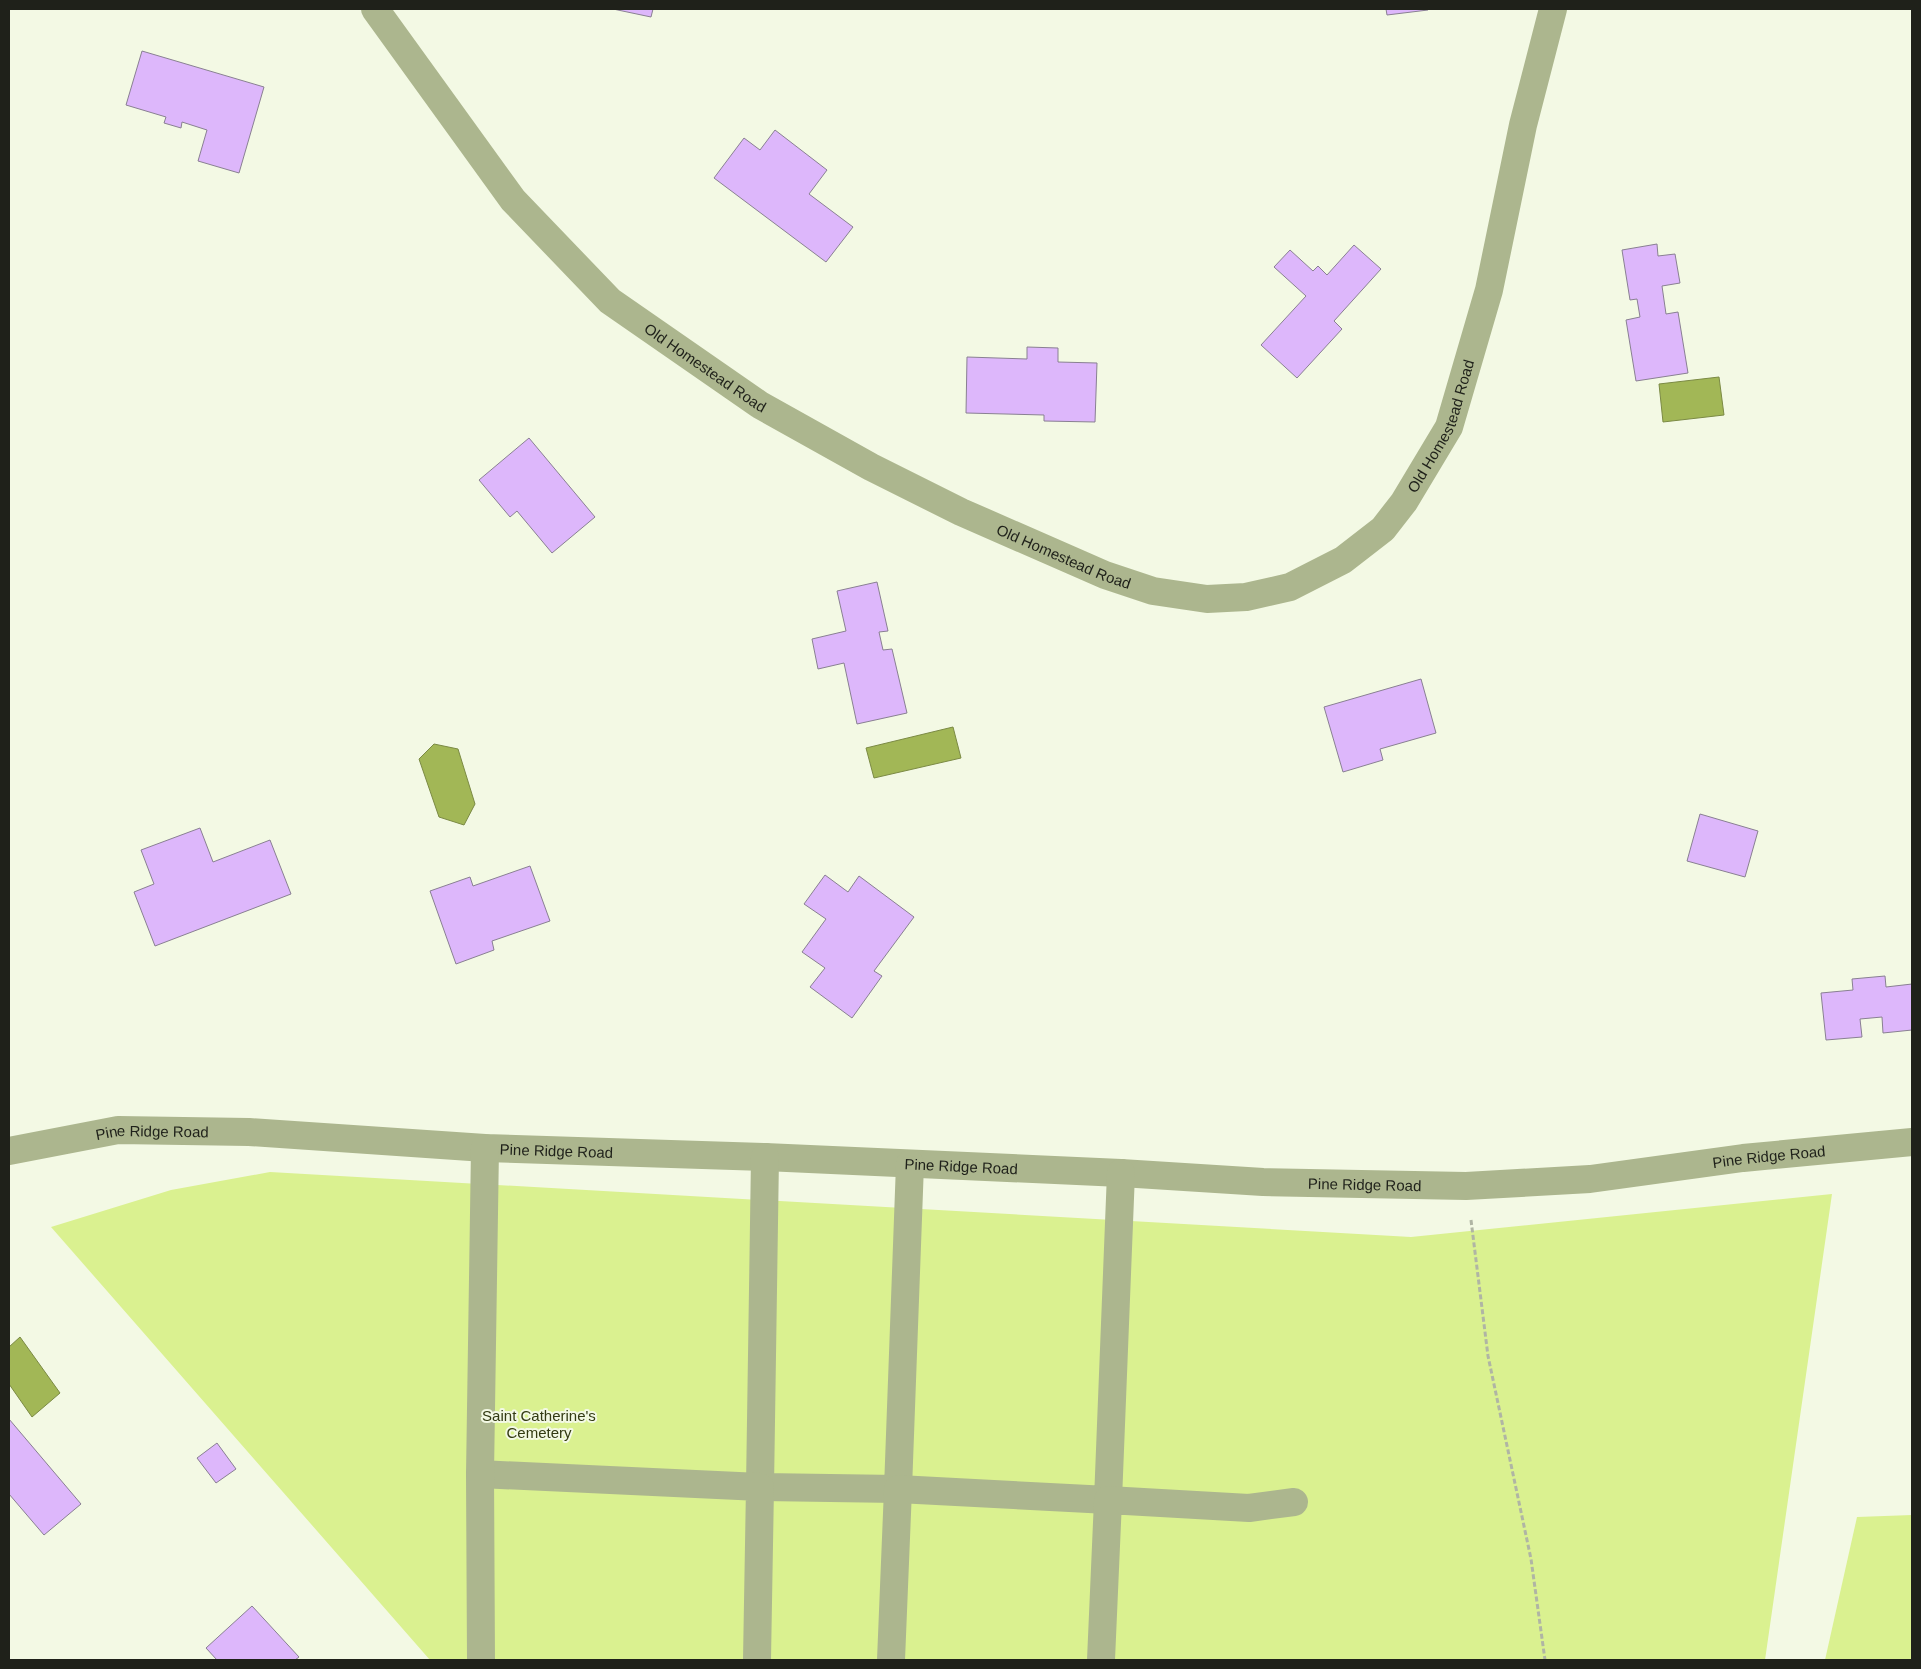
<svg xmlns="http://www.w3.org/2000/svg" width="1921" height="1669" viewBox="0 0 1921 1669" font-family="Arial,sans-serif">
<style>
.green{fill:#daf190}
.water{fill:#a2b756;stroke:#7b8a44}
.building{fill:#ddb7fb;stroke:#898092}
.lines{fill:none;stroke-linecap:round;stroke-linejoin:round}
.path{stroke:#b0b5a4;stroke-width:3;stroke-dasharray:5 2.5;stroke-linecap:butt}
.minor{stroke:#acb68e;stroke-width:28}
.labels{text-anchor:middle;dominant-baseline:central;stroke-width:4;stroke-linejoin:round;paint-order:stroke}
.street-label{font-size:15px;fill:#1f211a;stroke:#f3f9e4}
.park-label{font-size:15px;fill:#323a12;stroke:#f3f9e4}
</style>
<rect width="100%" height="100%" fill="#f3f9e4"/>
<g class="green">
<polygon points="270,1172 1411,1237 1832,1194 1765,1660 430,1660 51,1227 171,1190"/>
<polygon points="1912,1515 1912,1660 1825,1660 1857,1517"/>
</g>
<g class="water">
<polygon points="1719,377 1724,415 1663,422 1659,384"/>
<polygon points="953,727 961,758 874,778 866,748"/>
<polygon points="434,744 458,749 475,804 464,825 439,817 419,759"/>
<polygon points="20,1337 60,1393 32,1417 9,1384 9,1347"/>
</g>
<g class="building">
<polygon points="613,9 653,9 651,17"/>
<polygon points="1386,9 1428,9 1428,10 1387,15"/>
<polygon points="142,51 264,87 239,173 198,161 207,130 182,122 181,128 164,123 166,117 126,105"/>
<polygon points="775,130 827,170 809,194 853,227 826,262 714,178 744,138 760,150"/>
<polygon points="1657,244 1658,256 1675,254 1680,283 1662,286 1666,314 1678,312 1688,373 1636,381 1626,320 1640,317 1637,299 1630,300 1622,250"/>
<polygon points="1354,245 1381,269 1334,321 1342,329 1297,378 1261,345 1306,296 1274,267 1290,250 1313,271 1318,266 1327,275"/>
<polygon points="1027,347 1058,348 1058,362 1097,363 1095,422 1044,421 1044,415 966,413 967,357 1027,359"/>
<polygon points="529,438 595,517 552,553 517,511 510,517 479,480"/>
<polygon points="877,582 888,631 879,632 883,650 892,649 907,713 857,724 844,663 818,669 812,639 846,631 837,591"/>
<polygon points="1421,679 1436,733 1380,749 1383,760 1343,772 1324,707"/>
<polygon points="1700,814 1758,831 1745,877 1687,861"/>
<polygon points="200,828 213,862 270,840 291,894 155,946 134,892 154,884 141,850"/>
<polygon points="530,866 550,921 492,941 494,950 456,964 430,891 470,877 473,886"/>
<polygon points="825,875 848,892 859,876 914,917 874,971 882,976 852,1018 810,987 825,968 802,952 826,919 804,904"/>
<polygon points="1885,976 1886,987 1912,984 1912,1030 1883,1033 1882,1017 1860,1019 1862,1037 1826,1040 1821,993 1853,990 1852,979"/>
<polygon points="9,1419 81,1504 44,1535 9,1494"/>
<polygon points="217,1443 236,1469 216,1483 197,1458"/>
<polygon points="252,1606 299,1657 295,1660 217,1660 206,1648"/>
</g>
<g class="lines">
<polyline class="path" points="1471,1220 1488,1356 1531,1559 1545,1660"/>
<g class="minor">
<path id="s1" d="M375,9L513,200L610,301L760,405L871,467L961,512L1105,575L1153,591L1207,599L1246,597L1290,587L1343,560L1383,529L1404,502L1449,427L1489,290L1523,125L1553,9"/>
<path id="s2" d="M9,1151L118,1130L249,1132L485,1148L765,1157L1121,1173L1263,1182L1466,1186L1590,1179L1743,1158L1912,1142"/>
<polyline points="765,1157 760,1487 898,1489 910,1164"/>
<polyline points="480,1474 760,1487 757,1660"/>
<polyline points="481,1660 480,1474 485,1148"/>
<polyline points="891,1660 898,1489 1108,1500 1121,1173"/>
<polyline points="1101,1660 1108,1500 1249,1508 1294,1502"/>
</g>
</g>
<g class="labels">
<g class="street-label">
<text stroke="none"><textPath href="#s1" startOffset="492">Old Homestead Road</textPath></text>
<text stroke="none"><textPath href="#s1" startOffset="1362">Old Homestead Road</textPath></text>
<text stroke="none"><textPath href="#s1" startOffset="898">Old Homestead Road</textPath></text>
<text stroke="none"><textPath href="#s2" startOffset="145">Pine Ridge Road</textPath></text>
<text stroke="none"><textPath href="#s2" startOffset="550">Pine Ridge Road</textPath></text>
<text stroke="none"><textPath href="#s2" startOffset="1765">Pine Ridge Road</textPath></text>
<text stroke="none"><textPath href="#s2" startOffset="955">Pine Ridge Road</textPath></text>
<text stroke="none"><textPath href="#s2" startOffset="1359">Pine Ridge Road</textPath></text>
</g>
<g class="park-label">
<text x="539" y="1415">Saint Catherine's<tspan x="539" dy="17">Cemetery</tspan></text>
</g>
</g>
<rect width="1921" height="1669" fill="none" stroke="#1f211a" stroke-width="20"/>
</svg>
